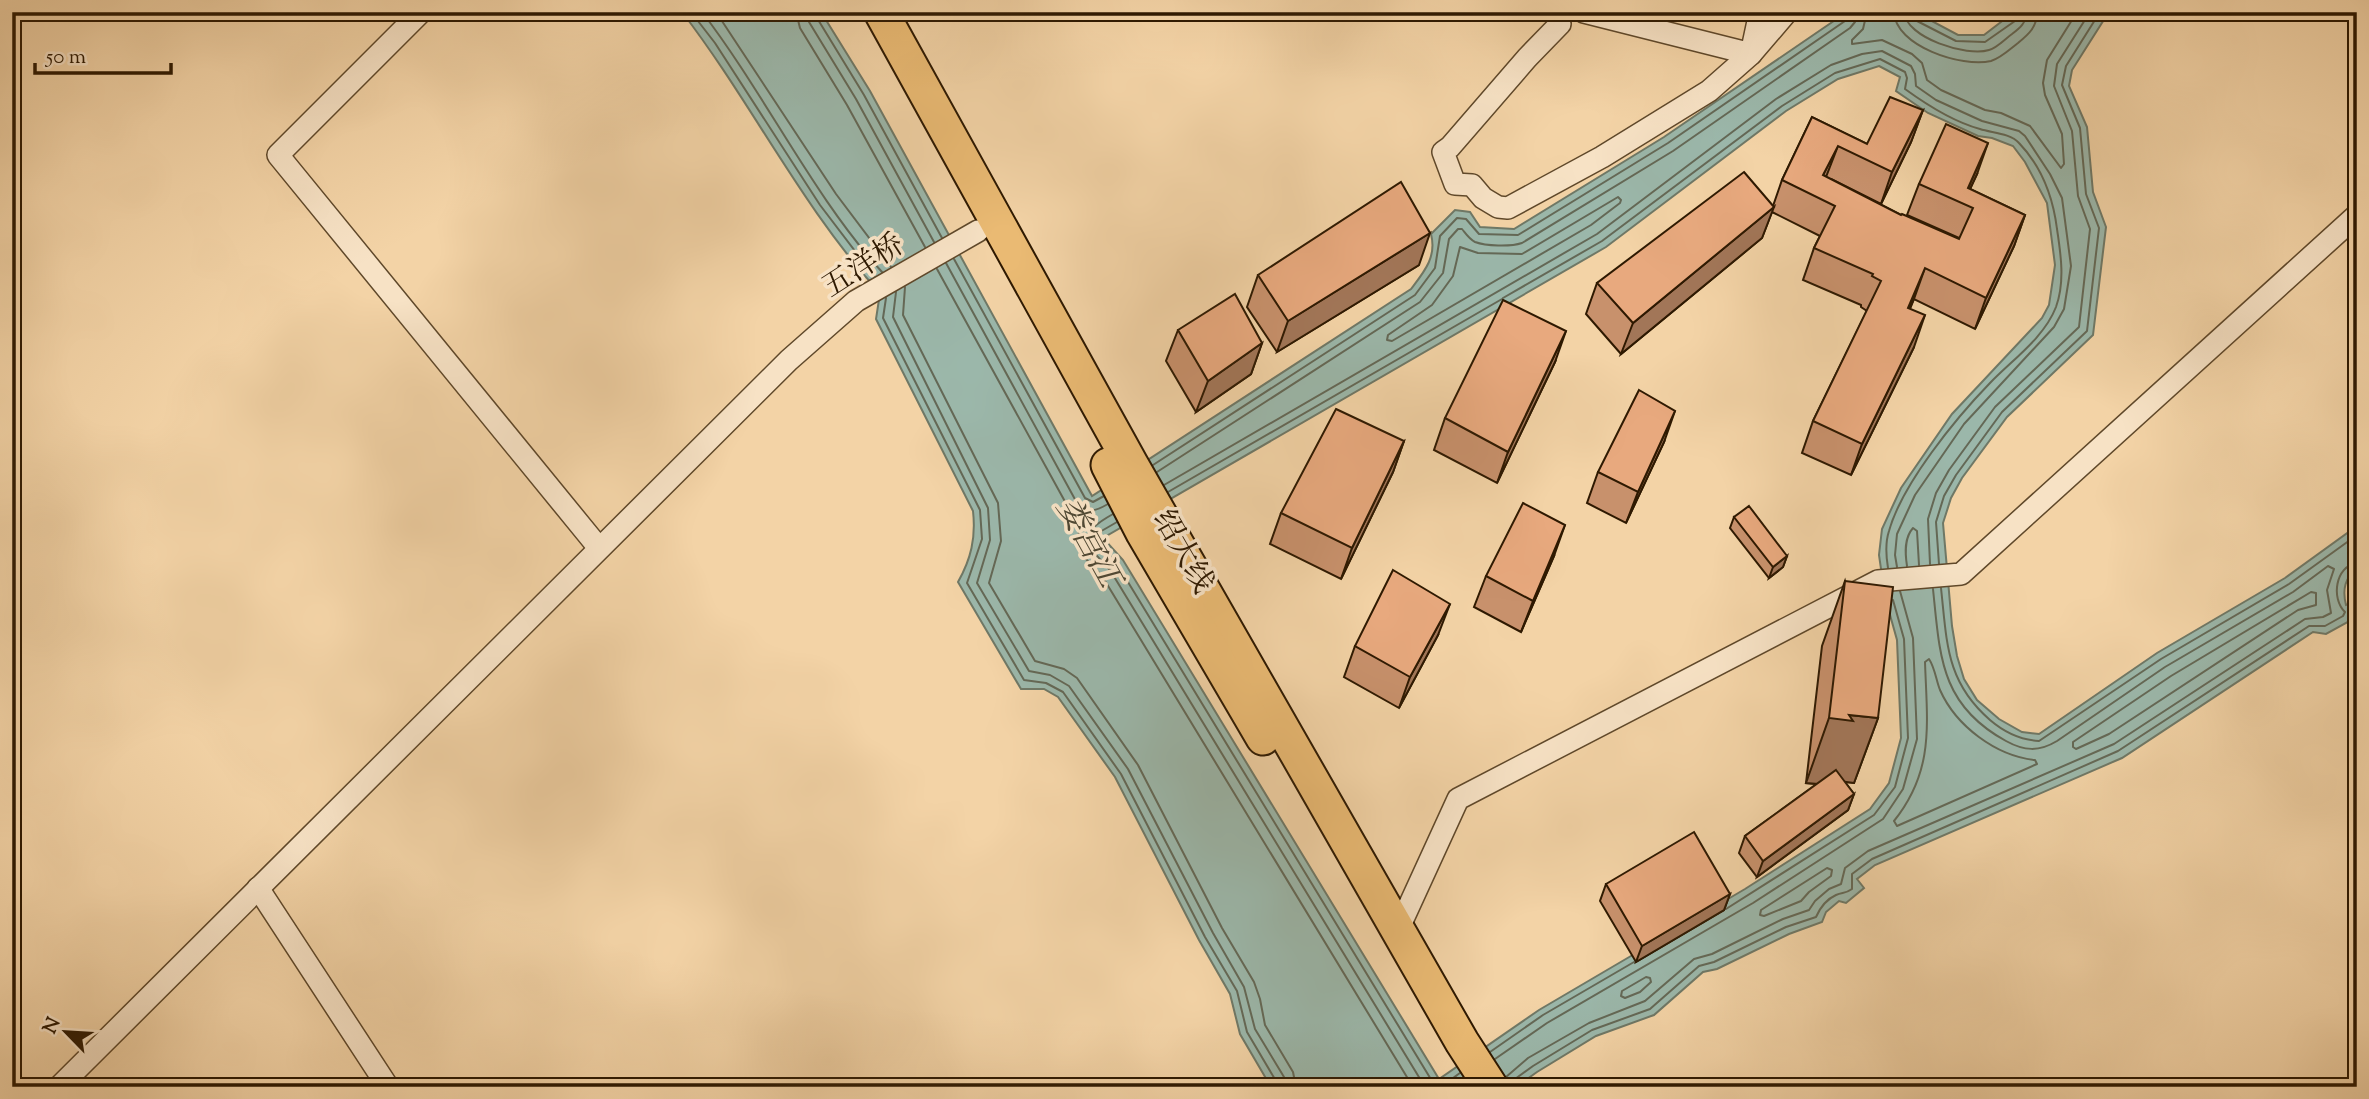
<svg xmlns="http://www.w3.org/2000/svg" width="2369" height="1099" viewBox="0 0 2369 1099" font-family="'Sorts Mill Goudy','Noto Serif SC',serif">
<style>
.water{fill:#9bb7aa;stroke:#6f7866;stroke-width:2;fill-rule:evenodd}
.lines{fill:none;stroke-linecap:round;stroke-linejoin:round}
.shore{stroke:#646856;stroke-width:2}
.minor-casing{stroke:#5f482a;stroke-width:24}
.primary-casing{stroke:#2e1901;stroke-width:37}
.minor{stroke:#f7e2c5;stroke-width:21}
.primary{stroke:#eaba73;stroke-width:33}
.wall{fill:#c8916c;stroke:#2e1901;stroke-width:2}
.shaded-wall{fill:#a27658;stroke:#2e1901;stroke-width:2}
.building{fill:#e8a97e;stroke:#2e1901;stroke-width:2}
.labels{text-anchor:middle;dominant-baseline:central;stroke-width:7;stroke-linejoin:round;paint-order:stroke}
.street-label{font-size:30px;fill:#2e1901;stroke:#f7e2c5}
.water-label{font-size:32px;font-style:italic;fill:#4f4834;stroke:#f7e2c5}
</style>
<rect width="100%" height="100%" fill="#f3d3a6"/>
<filter id="stains"><feTurbulence type="fractalNoise" baseFrequency=".00286" numOctaves="4"/><feColorMatrix values="0 0 0 0 .2 0 0 0 0 .09 0 0 0 0 .02 0 0 0 .5 -.17"/></filter>
<radialGradient id="worn" r=".72"><stop offset=".6" stop-color="#630" stop-opacity="0"/><stop offset="1" stop-color="#630" stop-opacity=".3"/></radialGradient>
<path class="water" d="M682,12H821L870,91L1092,496L1411,289C1424,272 1437,257 1431,234L1455,210L1470,212L1480,227L1514,229L1664,137L1847,12H1915L1958,35H1984L2014,12H2111L2107,15L2072,70L2069,86L2087,127L2093,192L2106,227L2093,335L2007,417L1962,478L1951,498L1943,523L1952,626L1957,656L1964,679L1977,700L1999,719L2022,732L2039,734L2157,653L2285,578L2357,526V567C2345,579 2342,589 2346,605L2357,601V617L2326,634L2313,632L2122,758L1875,865L1857,879L1864,888L1846,903L1839,901L1826,912L1822,922L1789,934L1717,969L1703,972L1654,1015L1596,1036L1537,1072L1516,1087H1271L1240,1034L1230,994L1199,940L1115,777L1058,697L1044,689H1021L958,582C971,559 976,538 973,511L876,319L880,293C802,208 752,103 682,12ZM1879,66L1900,77L1896,91L1928,113L1978,136L1992,138L2013,146L2025,162L2047,203L2055,265L2049,305L2042,318L1952,414L1901,488L1882,529L1879,555L1885,597L1897,640L1901,738L1889,783L1870,809L1745,889L1539,1010L1439,1079L1123,560L1103,538L1606,247L1786,111L1838,79Z"/>
<g class="lines">
<g class="shore">
<polyline points="691,12 715,43 820,205 874,276"/>
<path d="M702,12C765,94 813,196 882,272"/>
<polyline points="716,12 836,194 891,267"/>
<polyline points="796,12 800,28 847,105 925,247"/>
<polyline points="807,12 809,22 856,99 934,242"/>
<polyline points="816,12 817,18 864,95 942,238"/>
<polyline points="1867,12 1863,29 1852,40 1852,44 1882,40 1912,54 1922,63 1927,80 1941,90 1985,110 2001,113 2030,126 2061,168 2064,164 2062,134 2045,95 2043,83 2047,60 2077,12"/>
<path d="M1894,12C1895,46 1962,68 1991,61C2001,58 2010,49 2018,43C2029,34 2037,27 2037,12"/>
<path d="M1904,12C1906,38 1967,57 1989,50C1997,48 2005,39 2012,34C2020,28 2026,23 2027,12"/>
<polyline points="1913,12 1917,21 1956,41 1985,42 2015,21 2018,12"/>
<polygon points="1618,197 1621,200 1620,203 1591,225 1392,341 1387,340 1388,335 1432,305 1453,276 1460,247 1478,253 1522,254"/>
<polyline points="954,259 1085,498 1093,502 1104,496"/>
<path d="M946,263L1077,503C1087,514 1096,511 1108,504"/>
<path d="M937,269L1068,507L1081,520C1074,553 1080,552 1102,576L1413,1087"/>
<polyline points="905,287 903,315 998,503 1001,541 989,583 1035,661 1064,669 1077,678 1138,765 1222,928 1254,982 1260,999 1265,1025 1293,1072 1296,1087"/>
<polyline points="896,292 893,317 988,508 990,540 977,583 1029,671 1050,675 1069,686 1128,769 1213,933 1244,987 1255,1029 1284,1077 1286,1087"/>
<polyline points="886,298 883,318 980,510 982,539 967,583 1024,680 1046,683 1063,692 1121,774 1205,937 1237,991 1247,1032 1276,1081 1277,1087"/>
<path d="M1503,298L1602,241L1782,106L1835,73L1880,59L1905,72L1907,78L1905,89C1927,105 1954,122 1980,129C1992,133 2010,133 2019,143C2042,167 2053,197 2057,229C2061,255 2065,282 2056,307C2044,338 2012,360 1990,383C1956,418 1902,484 1889,531C1885,543 1886,556 1888,568"/>
<polyline points="1153,465 1415,295 1435,268 1440,236 1457,218 1466,219 1479,234 1518,235 1668,143 1845,21 1848,12"/>
<path d="M1157,472L1420,302L1443,273L1449,239L1458,229H1462C1466,234 1469,239 1475,242C1486,246 1510,247 1522,243L1673,151L1850,28L1855,22L1857,12"/>
<polyline points="1164,485 1597,234 1776,99 1831,65 1862,54 1882,51 1911,66 1915,74 1916,86 1936,100 1982,121 2019,131 2025,136 2050,174 2062,198 2071,266 2064,309 2054,327 1964,424 1915,495 1897,534 1895,555 1897,567"/>
<polyline points="1168,492 1502,299"/>
<path d="M1113,514C1074,536 1085,543 1110,570L1425,1087"/>
<path d="M1117,522L1098,533L1097,543L1117,564L1432,1081C1442,1090 1451,1079 1460,1073"/>
<polyline points="1930,564 1928,519 1936,493 1949,470 1995,407 2079,327 2090,229 2078,196 2072,131 2054,86 2057,64 2090,12"/>
<polyline points="1939,564 1936,522 1944,496 1956,475 2002,412 2087,331 2099,228 2086,194 2080,128 2062,85 2066,66 2100,12"/>
<path d="M1907,566C1905,553 1904,538 1913,528L1917,531L1919,565"/>
<path d="M1941,588C1947,643 1946,682 1990,720C2004,732 2021,740 2039,741L2161,659L2289,584L2357,535"/>
<polygon points="2311,592 2316,593 2316,605 2298,610 2109,734 2076,749 2073,747 2073,742 2171,676"/>
<path d="M1929,659C1935,668 1936,680 1940,690C1956,726 1996,756 2035,760L2037,764L1897,826L1894,821C1935,770 1927,723 1925,662Z"/>
<polygon points="1827,868 1832,870 1831,876 1809,892 1801,901 1764,916 1760,915 1761,910"/>
<polyline points="1726,909 1874,815 1895,787 1908,738 1904,639 1893,600"/>
<polygon points="1646,977 1650,978 1651,982 1640,992 1625,998 1621,996 1622,991"/>
<polyline points="1490,1052 1543,1015 1634,962"/>
<polyline points="1495,1059 1547,1023 1753,903 1883,819 1903,789 1917,739 1913,638 1900,591"/>
<path d="M1506,1077L1528,1058L1589,1023L1645,1001L1694,959L1712,954L1783,919L1809,910L1815,901L1829,889L1841,884L1845,868L1868,851L2114,744L2305,619L2323,617L2331,613L2327,590L2334,569L2328,566L2293,592L2165,667L2057,741C2039,752 2024,751 2006,741C1940,705 1940,656 1933,589"/>
<path d="M1513,1087L1515,1079L1533,1066L1592,1030L1650,1009L1699,966L1714,962L1786,927L1816,917C1820,908 1827,899 1836,895C1843,892 1845,894 1852,889V874L1872,859L2118,751L2309,626H2325L2343,616L2345,612C2331,599 2335,566 2357,563"/>
</g>
<g class="minor-casing">
<g id="minor">
<polyline points="421,12 278,155 599,548"/>
<polyline points="1584,12 1751,54 1760,12"/>
<polyline points="1560,24 1527,58 1450,147 1443,152 1455,184 1472,185 1483,198 1498,207 1508,208 1602,157 1709,91 1751,54 1787,12"/>
<polyline points="258,888 388,1087"/>
<polyline points="1398,930 1458,799 1878,581 1961,574 2357,215"/>
<polyline points="59,1087 789,360 856,301 978,231"/>
</g>
</g>
<g class="primary-casing">
<g id="primary">
<polyline points="881,12 1131,464 1462,1042 1491,1087"/>
<polyline points="1108,465 1143,533 1263,738"/>
</g>
</g>
<use href="#minor" class="minor"/>
<use href="#primary" class="primary"/>
</g>
<g class="wall">
<polygon points="1923,110 1911,142 1881,204 1831,179 1901,215 1959,239 1959,238 1907,215 1919,184 1977,174 1970,189 2025,215 2014,246 1975,329 1914,299 1910,309 1914,347 1851,475 1802,453 1813,421 1867,311 1861,307 1861,305 1803,280 1814,248 1820,236 1772,212 1762,238 1621,354 1586,314 1597,283 1773,206 1782,180 1812,117 1867,144"/>
<polygon points="1419,265 1277,352 1247,307 1258,275"/>
<polygon points="1178,330 1262,343 1251,374 1196,412 1166,361"/>
<polygon points="1555,362 1497,483 1434,450 1445,418"/>
<polygon points="1404,441 1393,472 1341,579 1270,544 1281,513"/>
<polygon points="1664,442 1626,523 1587,503 1598,472"/>
<polygon points="1734,517 1787,556 1783,567 1769,578 1730,528"/>
<polygon points="1554,556 1521,632 1474,607 1486,576"/>
<polygon points="1845,581 1878,718 1854,783 1845,782 1854,794 1848,810 1757,877 1739,853 1745,836 1817,784 1806,783 1822,646"/>
<polygon points="1438,635 1399,708 1344,677 1355,646"/>
<polygon points="1606,884 1730,894 1724,910 1636,962 1600,901"/>
</g>
<g class="shaded-wall">
<polygon points="1923,110 1911,142 1881,204 1892,172"/>
<polygon points="1988,143 1977,174 1963,204 1968,188"/>
<polygon points="1838,146 1826,177 1823,175"/>
<polygon points="1774,207 1762,238 1621,354 1633,323"/>
<polygon points="2025,215 2014,246 1975,329 1986,298"/>
<polygon points="1430,233 1419,265 1277,352 1288,321"/>
<polygon points="1925,268 1914,299 1896,339 1908,308"/>
<polygon points="1925,315 1914,347 1851,475 1862,444"/>
<polygon points="1566,331 1555,362 1497,483 1508,452"/>
<polygon points="1262,343 1251,374 1196,412 1208,381"/>
<polygon points="1675,411 1664,442 1626,523 1638,492"/>
<polygon points="1404,441 1393,472 1341,579 1352,548"/>
<polygon points="1565,525 1554,556 1521,632 1533,601"/>
<polygon points="1787,556 1783,567 1769,578 1773,567"/>
<polygon points="1450,604 1438,635 1399,708 1410,677"/>
<polygon points="1849,715 1878,718 1854,783 1832,780 1830,785 1806,783 1829,718"/>
<polygon points="1854,794 1848,810 1757,877 1763,861"/>
<polygon points="1730,894 1724,910 1636,962 1642,946"/>
</g>
<g class="building">
<polygon points="1890,97 1923,110 1892,172 1838,146 1823,175 1901,215 1902,214 1959,239 1973,208 1919,184 1946,124 1988,143 1968,188 2025,215 1986,298 1925,268 1908,308 1925,315 1862,444 1813,421 1881,281 1872,276 1873,274 1814,248 1835,206 1782,180 1812,117 1867,144"/>
<polygon points="1744,172 1774,207 1633,323 1597,283"/>
<polygon points="1401,182 1430,233 1288,321 1258,275"/>
<polygon points="1235,294 1262,343 1208,381 1178,330"/>
<polygon points="1503,300 1566,331 1508,452 1445,418"/>
<polygon points="1639,390 1675,411 1638,492 1598,472"/>
<polygon points="1336,409 1404,441 1352,548 1281,513"/>
<polygon points="1523,503 1565,525 1533,601 1486,576"/>
<polygon points="1749,506 1787,556 1773,567 1734,517"/>
<polygon points="1393,570 1450,604 1410,677 1355,646"/>
<polygon points="1845,581 1893,587 1878,718 1849,715 1853,721 1829,718"/>
<polygon points="1836,770 1854,794 1763,861 1745,836"/>
<polygon points="1694,832 1730,894 1642,946 1606,884"/>
</g>
<g class="labels">
<g class="street-label">
<text transform="translate(864 267) rotate(-33)">五洋桥</text>
<text transform="translate(1182 552) rotate(60)">绍大线</text>
</g>
<g class="water-label">
<text transform="translate(1087 543) rotate(61)">娄宫江</text>
</g>
</g>
<rect width="2369" height="1099" fill="none" stroke="#f3d3a6" stroke-width="42"/>
<rect x="14" y="14" width="2341" height="1071" fill="none" stroke="#2e1901" stroke-width="3.5"/>
<rect x="21" y="21" width="2327" height="1057" fill="none" stroke="#2e1901" stroke-width="2"/>
<g transform="translate(66 1032) rotate(295)" stroke="#f7e2c5" stroke-width="5" paint-order="stroke">
<path d="M0-5L12 26L0 18L-12 26Z" fill="#2e1901"/>
<text y="-10" font-size="19" font-weight="bold" text-anchor="middle" fill="#2e1901">N</text>
</g>
<path d="M35 63v10h136v-10" fill="none" stroke="#2e1901" stroke-width="3.5"/>
<text x="46" y="63" font-size="21" fill="#2e1901" stroke="#f7e2c5" stroke-width="5" paint-order="stroke">50 m</text>
<rect width="100%" height="100%" filter="url(#stains)"/>
<rect width="100%" height="100%" fill="url(#worn)"/>
</svg>
